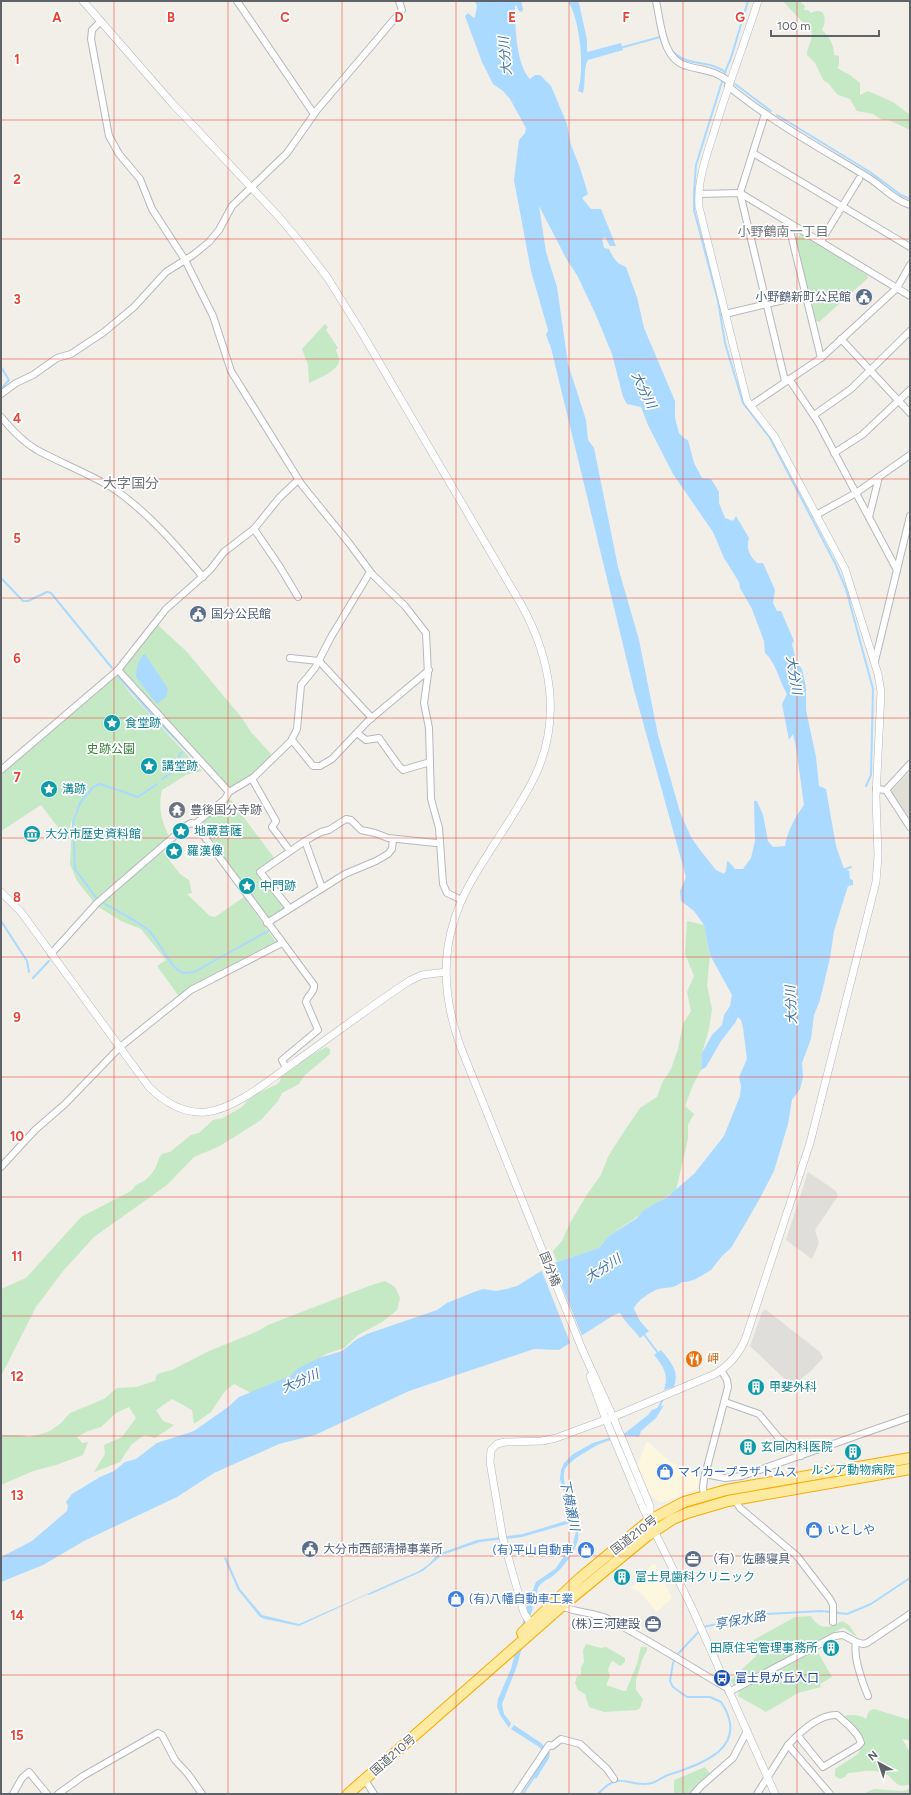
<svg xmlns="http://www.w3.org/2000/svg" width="911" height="1795" viewBox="0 0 911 1795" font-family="Figtree,'Noto Sans JP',sans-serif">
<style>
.commercial{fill:#fef7e0}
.industrial{fill:#e0deda}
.education{fill:#e1ded6}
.green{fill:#c5e8c5}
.water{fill:#aadaff;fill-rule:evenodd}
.pier{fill:#f1efe8}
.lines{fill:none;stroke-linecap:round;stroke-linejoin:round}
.stream{stroke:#aadaff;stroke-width:2}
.minor-casing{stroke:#b5b8bc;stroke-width:8}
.tertiary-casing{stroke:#b5b8bc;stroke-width:8}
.trunk-casing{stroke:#f9ab00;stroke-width:12}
.minor{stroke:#fff;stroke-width:6}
.tertiary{stroke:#fff;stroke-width:7}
.trunk{stroke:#feeaa1;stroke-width:10}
.grid{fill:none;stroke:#ea4335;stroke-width:1;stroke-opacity:0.55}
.labels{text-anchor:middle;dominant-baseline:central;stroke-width:3.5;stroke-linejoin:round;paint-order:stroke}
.service-label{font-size:12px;fill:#4e5e75;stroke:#fff;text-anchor:start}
.culture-label{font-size:12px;fill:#0d838f;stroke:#fff;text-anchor:start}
.park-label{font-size:12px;fill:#348238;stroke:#fff}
.worship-label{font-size:12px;fill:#5b616d;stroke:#fff;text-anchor:start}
.street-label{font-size:12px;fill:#5f6368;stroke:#fff}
.food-label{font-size:12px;fill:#c56008;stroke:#fff;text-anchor:start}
.shop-label{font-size:12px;fill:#366cbe;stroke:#fff;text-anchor:start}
.transit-label{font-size:12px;fill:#164399;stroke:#fff;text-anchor:start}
.water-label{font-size:13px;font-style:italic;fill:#4174aa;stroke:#fff}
.neighbourhood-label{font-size:13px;fill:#70757a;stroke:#fff}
.quarter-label{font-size:14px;fill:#70757a;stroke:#fff}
.grid-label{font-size:13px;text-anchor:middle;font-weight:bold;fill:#ea4335;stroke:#fff;stroke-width:3.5;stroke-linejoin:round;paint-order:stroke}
</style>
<rect width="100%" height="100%" fill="#f1efe8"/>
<g class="commercial">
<polygon points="647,1441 669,1461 700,1477 697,1489 667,1501 661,1502 652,1498 637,1467"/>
<polygon points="655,1564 672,1598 657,1612 640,1592 631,1588 652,1565"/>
</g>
<g class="industrial">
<polygon points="808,1172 836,1191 838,1196 815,1230 819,1243 812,1259 786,1240"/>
<polygon points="765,1309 820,1352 823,1358 811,1371 792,1386 750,1346 762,1312"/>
</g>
<polygon class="education" points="910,771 910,821 895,799 891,791"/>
<g class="green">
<path d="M783,1H799L805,6L804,10H808L811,13C826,6 827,20 822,30C830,37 834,45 834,55L839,56V65L837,68L850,75L860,83V95L868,91L893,102L910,115V130L889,120H882L873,114L857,111L850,99L838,95L828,83L824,81L815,63L807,55C807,44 818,35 807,26L806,22L803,23Z"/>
<polygon points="802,234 867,275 868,278 819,322 814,320 795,238"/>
<path d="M325,324L328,327L326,330L338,348L336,350C337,354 340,358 339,362C336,372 317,379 309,383L308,365L302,349Z"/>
<path d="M158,625L187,652L242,718L251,732L271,754C264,771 245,779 230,788L120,671Z"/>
<path d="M117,675L129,692L202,771L186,775L162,790C157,811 163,825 173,844L163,852L180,874L189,880L192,893L187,894L210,916L215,917L244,897L276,942L275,945L180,998L157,966L166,960L141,929L121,921L97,906L77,881L70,864L72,824L76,809L70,826L68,839L66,838L41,805L1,831V774Z"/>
<polygon points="230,799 275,859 258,873 287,908 268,920 200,827 199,824"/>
<polygon points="687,921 704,925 710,955 707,986 712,1009 709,1029 702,1053 701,1070 693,1085 685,1106 694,1114 688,1125 688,1139 676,1190 609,1236 599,1248 557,1262 553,1251 562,1241 570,1223 588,1193 601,1175 608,1157 621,1136 640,1108 657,1097 662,1083 671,1069 678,1049 683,1024 691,1011 687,992 694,976 685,954"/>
<polygon points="326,1047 330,1049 330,1054 304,1076 299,1084 282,1093 278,1101 261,1120 218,1147 194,1157 167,1185 94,1237 63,1271 36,1307 1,1376 1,1289 26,1278 81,1217 131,1191 136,1185 144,1181 151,1175 156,1167 159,1158 162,1154 170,1152 191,1135 199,1133 213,1120 223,1118 242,1107 249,1099 257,1093 276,1085 280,1082 281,1076 289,1068"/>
<polygon points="385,1281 395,1287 400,1298 397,1310 382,1322 358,1335 344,1348 326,1354 290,1377 253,1394 234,1384 225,1391 211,1412 194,1424 192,1410 172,1399 156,1410 163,1421 174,1425 155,1438 144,1435 131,1445 120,1462 94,1472 105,1454 104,1445 122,1437 136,1418 129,1407 116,1413 101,1427 88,1431 77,1437 82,1443 88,1442 83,1455 56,1465 33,1471 1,1485 1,1435 20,1435 29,1437 38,1435 50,1431 61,1423 70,1413 104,1399 117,1388 136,1387 155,1381 157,1374 172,1370 209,1351 256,1332 268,1325 369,1286"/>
<path d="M811,1616C819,1630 830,1629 842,1621L849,1625L858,1638L845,1628H842L734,1688L731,1680L756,1656L748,1643L795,1617Z"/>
<polygon points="586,1644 601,1648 606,1647 625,1658 625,1662 620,1666 613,1661 611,1662 608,1670 610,1676 606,1685 624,1691 626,1691 637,1664 641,1647 647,1647 647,1650 642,1660 636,1680 636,1690 643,1699 640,1708 637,1710 604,1712 589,1707 585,1694 578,1690 575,1683 577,1676 581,1675 581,1667 584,1662 583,1650"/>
<polygon points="816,1649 832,1677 820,1684 821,1687 798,1693 766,1712 738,1696 739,1691"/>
<path d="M874,1709L910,1720V1742L908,1740L902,1739L910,1752V1784C896,1790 895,1779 886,1774C877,1768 859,1772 848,1773L845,1777L840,1779L835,1776V1769L858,1754L865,1740L844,1716C850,1714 861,1715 866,1719L869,1711Z"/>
<polygon points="705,1767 710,1774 690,1794 674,1794 674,1780"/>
<polygon points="874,1789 902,1791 910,1789 910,1794 863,1794"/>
</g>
<g class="water">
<path d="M475,1H521L523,9L522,12L519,11L516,5L515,6C515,26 516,64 530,79L535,75H540L551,86L567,124L571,145L580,168L588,194L582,198L591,209H601L616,246H610L605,237L602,239L604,248L609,249C613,258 617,264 626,267L637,297L644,328L675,401V418L679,433L685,439L688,440L694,463L702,478L711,479L719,492V503L725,518L733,521L736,516L749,538C746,549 749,555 757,563H763L775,590L773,603L777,611H781L794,641L792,644L796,661L802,669L806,687V710L816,757L819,786L826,789L836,846L844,869L849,871L850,879L853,880V885L848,886L834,931L830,958L820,1000L814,1015L811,1039L802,1063L803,1077L800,1089L792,1100L788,1124L774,1171L759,1200L731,1248L722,1256L711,1270L696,1279L687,1282H682C673,1289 668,1287 658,1289C652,1291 635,1302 634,1309L640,1321L649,1331L640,1338C634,1329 625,1323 620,1313L614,1315L559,1350L534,1349L409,1391L315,1435L279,1444L214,1473L177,1497L84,1541L43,1565L1,1582V1557L32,1541L67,1511L68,1506L66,1502L72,1494L100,1477L114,1471L125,1462L136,1459L157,1443L194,1431L228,1407L239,1397L290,1376L297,1369L319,1358L342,1351L357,1339L367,1334L437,1310L447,1303L474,1292L483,1289L496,1291L506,1289L517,1286L554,1263L599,1248L609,1236L637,1218L644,1210L667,1197L694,1174L724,1136L740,1096L741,1086L739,1077L747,1059L743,1028L741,1020L738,1017L735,1023L721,1041L706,1067L701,1070L702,1053L712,1035L722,1025L724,1015L730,1006L732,995L710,955L704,925L694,911L681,901L680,891L686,877L634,690L551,348L546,335L548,330L531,271L514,180L519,140L525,133L526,128L510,99L503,91L493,84L482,62L465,16L468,13L474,18L475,17L477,6ZM539,206L567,260L577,275L595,313L612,354L623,397L627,404L641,407L648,425L673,474L713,532L724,558L739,582L740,588L752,609L764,641L765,653C776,662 779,681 787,694L782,704L789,740L793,734L796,747L804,805C795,817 787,832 785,846L773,847L768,841L763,815L757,801H754L755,841L751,858L743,869H735L728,861L727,862L726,871L724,874L716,870L700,850L691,837L680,812L658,735L639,640L618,567L594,448L588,440L586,420L568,364L557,287L546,252Z"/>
<path d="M568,1H577L579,3L587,40V52L621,43L623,50L588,60C583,67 586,83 583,93L578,91C585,69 580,20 568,1Z"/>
<path d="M145,654L168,689L166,697L157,704L136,677C137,669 138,658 145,654Z"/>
<path d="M661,1350C670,1361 680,1371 674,1387L664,1390C669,1375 664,1367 654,1355Z"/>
<path d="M664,1405L656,1418L641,1431L639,1437C625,1434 604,1441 592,1448C584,1453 573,1459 567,1466C554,1482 585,1521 577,1543C573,1554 563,1568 554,1575C548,1580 541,1581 538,1588L517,1666L502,1704L504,1714L511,1723L509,1728L500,1715L497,1706L498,1699L511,1669L527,1605L536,1582L555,1569L573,1544L576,1531L574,1522L522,1537L480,1542L442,1555L423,1571L369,1595L368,1594L299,1626L265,1619L260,1617L238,1590L224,1558L226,1557L240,1589L262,1615L299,1624L419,1571L428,1565L438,1554L477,1540L523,1534L572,1519L560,1479L561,1470L564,1463L573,1454L593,1443L625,1433L648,1415L652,1410Z"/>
<polygon points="514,1725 541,1743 550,1753 549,1758 536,1779 532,1776 544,1756 545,1753 539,1747 511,1729"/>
</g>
<polygon class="pier" points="552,1262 583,1338 571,1345 541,1269"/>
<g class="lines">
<g class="stream">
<polyline points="620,48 660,37 661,39"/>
<path d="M671,50C688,68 708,59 725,72L696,165L694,191V210L718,301L725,343L743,403L770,438L835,563L846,589L873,689L871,775L866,786"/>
<polyline points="725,72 731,58 748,1"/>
<polyline points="735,84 771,111"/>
<polyline points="777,115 870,172 901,195 910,199"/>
<polyline points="1,367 9,380 1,389"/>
<polyline points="1,578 23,601 28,601 47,592 51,593 112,668"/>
<polyline points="118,676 154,717 199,763"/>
<path d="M162,779C173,771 181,770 179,755L182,752"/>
<polyline points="843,870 851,867"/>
<polyline points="97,899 75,869 73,821 80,803 93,787 100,784 138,797 157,784"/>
<path d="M101,904L102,902C117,911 134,919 148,930C161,942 167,965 183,973L194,972L268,931"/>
<polyline points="1,921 27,961 29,972"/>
<polyline points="33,978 49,961"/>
<polyline points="643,1333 658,1353"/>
<polyline points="658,1409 663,1399"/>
<polyline points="523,1794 534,1777"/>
<path d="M598,1794C621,1768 628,1789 652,1783C658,1781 663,1777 668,1775C703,1764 751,1747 721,1702L710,1697H687L673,1687L670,1681L673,1663L677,1655L703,1627L767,1614L821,1611L847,1614L871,1604L910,1578"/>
</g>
<g class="minor-casing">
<g id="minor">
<polyline points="237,1 314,114"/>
<path d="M656,1C661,23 662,60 687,66C705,71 714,70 730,82"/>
<polyline points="101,21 92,30 91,39 109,136 119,154 140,179 152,209 185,260 213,316 231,371 302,485 349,543 372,574 405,606 426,633 428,674 424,703 429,728 431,799 439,828 443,884 447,893 462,900"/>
<path d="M728,86C772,122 822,149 869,178C883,187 894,200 910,205"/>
<polyline points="765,114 740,193 785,381"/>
<polyline points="753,153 910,247"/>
<polyline points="699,194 740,193 910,296"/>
<polyline points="788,222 821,358"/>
<polyline points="821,241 859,179"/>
<polyline points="725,314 805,295"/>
<polyline points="841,339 910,413"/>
<polyline points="789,379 818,422 897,570"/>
<polyline points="1,394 16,383 33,375 57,358 71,354 104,332 134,307 166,272 193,255 209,242 219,230 232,206 287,153 317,110 402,10 399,1"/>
<polyline points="750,406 821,358 897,288 910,265"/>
<polyline points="814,415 851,389 910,331"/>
<path d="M1,417C11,429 23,442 37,450C61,463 87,473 111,487C146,510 176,545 203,577"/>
<polyline points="834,453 862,435 910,390"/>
<polyline points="816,515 856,493 910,455"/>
<polyline points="869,517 879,477"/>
<polyline points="254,529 280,567 298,597"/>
<polyline points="290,658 319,661 372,718"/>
<polyline points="875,661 910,516"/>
<polyline points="118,670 229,792"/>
<polyline points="357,733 366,740 379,738 399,766 403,770 430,762"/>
<polyline points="292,740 313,766 320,766 332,759 368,721 429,670"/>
<polyline points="1,770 118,670 166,609 210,570 224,552 254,529 279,498 298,480"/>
<polyline points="252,779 276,821 272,827 290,851"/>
<polyline points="876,789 886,790 910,827"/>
<polyline points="886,790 910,764"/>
<path d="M195,824L314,985C315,993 307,995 306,1002L318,1030L282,1060L286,1068"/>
<polyline points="305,841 322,888"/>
<polyline points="289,908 260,872 305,841 321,832 329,830 346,819 351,820 361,830 375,833 388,838 436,843"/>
<polyline points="267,923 345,874 376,861 388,854 392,849 393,839"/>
<polyline points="51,954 97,903 186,826 191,823 195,824 225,799 229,792 254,777 291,741 297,729 301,685 315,668 331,637 370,572"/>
<polyline points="1,1167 35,1130 65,1104 120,1047 191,990 282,943"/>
<polyline points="725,1402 759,1414 778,1437 801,1456"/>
<polyline points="705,1474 725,1478 742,1476 910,1417"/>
<polyline points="704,1495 703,1488 704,1479 728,1387 727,1380 721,1370"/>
<polyline points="735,1500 740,1508 797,1556 830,1599 833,1605 833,1622"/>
<path d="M562,1606C576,1613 592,1612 606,1618C648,1639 687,1665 727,1688"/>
<polyline points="856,1642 863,1644 867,1643 910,1614"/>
<path d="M729,1692L835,1636L843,1635L856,1642C853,1656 862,1682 868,1696"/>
<polyline points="788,1745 830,1794"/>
<polyline points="365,1780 374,1794"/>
<polyline points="13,1794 22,1778 29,1772 47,1794"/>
<polyline points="58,1794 83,1776 158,1733 162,1735 175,1760 188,1774 202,1794"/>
<polyline points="516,1794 547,1748 549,1745 552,1746 561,1739 580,1744 607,1769 614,1779"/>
<polyline points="694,1794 701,1786 733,1758 747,1731"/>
<path d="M757,1794L788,1745C799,1733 819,1714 837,1715C845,1722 859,1733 861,1743L858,1746L823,1767L798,1736"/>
</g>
</g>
<g class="tertiary-casing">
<g id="tertiary">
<path d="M83,1L172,103L279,217L300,242L327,277L362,333L521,604C551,658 562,719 535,776C524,799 509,821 495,843C479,868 462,893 454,921C440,964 446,1007 461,1048L582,1349L613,1417L650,1506V1520"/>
<path d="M1,892L21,912L149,1087C165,1103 183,1114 206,1112C236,1109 270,1079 295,1062C333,1035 370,1007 409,981L422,975L446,972"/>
<polyline points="590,1376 606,1420 643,1508 692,1608 775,1794"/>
<path d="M531,1624L524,1613L503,1539L490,1462L491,1450L497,1444L505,1442L542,1441L556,1438L613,1417L715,1374C730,1365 740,1353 746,1337L810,1143L876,882L878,856L876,797L881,692L878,674L845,569L774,436L747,401L699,207C697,181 706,157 714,132C727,88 744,45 758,1"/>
</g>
</g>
<g class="trunk-casing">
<g id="trunk">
<polyline points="522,1633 580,1578 650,1520 684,1502 726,1490 910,1458"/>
<polyline points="348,1794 562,1606 647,1536 673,1519 687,1513 728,1501 910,1469"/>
</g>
</g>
<use href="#minor" class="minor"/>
<use href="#tertiary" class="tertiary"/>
<use href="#trunk" class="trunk"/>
</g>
<path class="grid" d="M114,1V1794M228,1V1794M342,1V1794M456,1V1794M569,1V1794M683,1V1794M797,1V1794M1,120H910M1,239H910M1,359H910M1,479H910M1,598H910M1,718H910M1,838H910M1,957H910M1,1077H910M1,1197H910M1,1316H910M1,1436H910M1,1556H910M1,1675H910"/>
<defs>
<g id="civic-disc" transform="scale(0.9)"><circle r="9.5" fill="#5c6f8a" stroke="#fff"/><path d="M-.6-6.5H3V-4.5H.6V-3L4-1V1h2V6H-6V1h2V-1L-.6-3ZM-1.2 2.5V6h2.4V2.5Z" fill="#fff"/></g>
<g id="sight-disc" transform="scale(0.9)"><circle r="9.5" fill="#0f9aa8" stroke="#fff"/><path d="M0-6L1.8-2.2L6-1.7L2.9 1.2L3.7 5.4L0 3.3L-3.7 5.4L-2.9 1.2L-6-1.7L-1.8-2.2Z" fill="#fff"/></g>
<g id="temple-disc" transform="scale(0.9)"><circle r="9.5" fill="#6b7280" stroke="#fff"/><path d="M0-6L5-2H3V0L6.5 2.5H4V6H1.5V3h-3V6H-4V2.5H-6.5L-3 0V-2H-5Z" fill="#fff"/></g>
<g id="museum-disc" transform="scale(0.9)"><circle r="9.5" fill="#0f9aa8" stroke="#fff"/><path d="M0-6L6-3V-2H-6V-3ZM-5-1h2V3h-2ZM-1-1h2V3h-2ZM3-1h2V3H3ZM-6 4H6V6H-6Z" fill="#fff"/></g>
<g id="restaurant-disc" transform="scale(0.9)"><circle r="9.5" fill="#e8710a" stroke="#fff"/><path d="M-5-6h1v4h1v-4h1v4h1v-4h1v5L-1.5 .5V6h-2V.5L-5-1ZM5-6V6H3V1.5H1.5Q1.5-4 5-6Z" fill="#fff"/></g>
<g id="building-disc" transform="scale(0.9)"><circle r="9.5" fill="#0f9aa8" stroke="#fff"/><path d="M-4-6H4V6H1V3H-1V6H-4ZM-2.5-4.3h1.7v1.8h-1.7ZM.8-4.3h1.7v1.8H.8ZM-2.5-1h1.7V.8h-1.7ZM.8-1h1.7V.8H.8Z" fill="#fff"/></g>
<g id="shop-disc" transform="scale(0.9)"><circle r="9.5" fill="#3f7fe0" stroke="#fff"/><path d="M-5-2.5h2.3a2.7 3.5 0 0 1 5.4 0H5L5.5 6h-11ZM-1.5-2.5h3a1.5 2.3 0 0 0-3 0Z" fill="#fff"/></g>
<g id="office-disc" transform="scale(0.9)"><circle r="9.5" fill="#5c6f8a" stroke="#fff"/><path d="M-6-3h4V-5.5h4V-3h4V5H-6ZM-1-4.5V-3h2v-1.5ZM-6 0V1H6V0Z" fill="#fff"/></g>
<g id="bus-disc" transform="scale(0.9)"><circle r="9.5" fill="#1a4fb4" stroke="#fff"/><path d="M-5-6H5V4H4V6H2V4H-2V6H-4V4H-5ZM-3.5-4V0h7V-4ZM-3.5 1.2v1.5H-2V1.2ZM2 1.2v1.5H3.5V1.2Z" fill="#fff"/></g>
</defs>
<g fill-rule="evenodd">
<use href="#civic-disc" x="864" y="297"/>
<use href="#civic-disc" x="198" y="614"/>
<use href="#sight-disc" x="112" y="723"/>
<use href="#sight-disc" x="149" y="766"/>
<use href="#sight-disc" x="49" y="789"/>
<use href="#temple-disc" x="177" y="810"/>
<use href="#sight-disc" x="181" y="831"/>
<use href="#museum-disc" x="32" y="834"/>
<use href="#sight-disc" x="174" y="851"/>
<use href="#sight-disc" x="247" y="886"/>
<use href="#restaurant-disc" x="694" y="1359"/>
<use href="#building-disc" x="756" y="1387"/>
<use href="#building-disc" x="748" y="1447"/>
<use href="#building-disc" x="853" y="1452"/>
<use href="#shop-disc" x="665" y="1472"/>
<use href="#shop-disc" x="814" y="1530"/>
<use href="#civic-disc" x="310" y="1549"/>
<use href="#shop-disc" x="586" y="1550"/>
<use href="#office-disc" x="693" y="1559"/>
<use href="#building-disc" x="622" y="1577"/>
<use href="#shop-disc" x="456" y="1599"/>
<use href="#office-disc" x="653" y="1624"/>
<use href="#building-disc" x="831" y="1648"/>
<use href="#bus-disc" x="722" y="1678"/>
</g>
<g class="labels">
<g class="service-label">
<text x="851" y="297" text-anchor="end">小野鶴新町公民館</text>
<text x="211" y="614">国分公民館</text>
<text x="323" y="1549">大分市西部清掃事業所</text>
<text x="706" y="1559">（有）佐藤寝具</text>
<text x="640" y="1624" text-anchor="end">(株)三河建設</text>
</g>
<g class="culture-label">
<text x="125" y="723">食堂跡</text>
<text x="162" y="766">講堂跡</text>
<text x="62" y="789">溝跡</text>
<text x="194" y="831">地蔵菩薩</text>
<text x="45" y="834">大分市歴史資料館</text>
<text x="187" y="851">羅漢像</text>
<text x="260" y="886">中門跡</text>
<text x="769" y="1387">甲斐外科</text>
<text x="761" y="1447">玄同内科医院</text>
<text x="853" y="1470" text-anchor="middle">ルシア動物病院</text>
<text x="635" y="1577">富士見歯科クリニック</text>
<text x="818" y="1648" text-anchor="end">田原住宅管理事務所</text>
</g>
<g class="park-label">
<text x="111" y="749">史跡公園</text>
</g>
<g class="worship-label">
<text x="190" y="810">豊後国分寺跡</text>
</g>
<g class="street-label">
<text transform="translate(550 1269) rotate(68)">国分橋</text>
<text transform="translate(634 1535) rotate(-38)">国道210号</text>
<text transform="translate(393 1755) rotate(-41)">国道210号</text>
</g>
<g class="food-label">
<text x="707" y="1359">岬</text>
</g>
<g class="shop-label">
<text x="678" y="1472">マイカープラザトムス</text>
<text x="827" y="1530">いとしや</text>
<text x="573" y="1550" text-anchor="end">(有)平山自動車</text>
<text x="469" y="1599">(有)八幡自動車工業</text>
</g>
<g class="transit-label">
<text x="735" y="1678">富士見が丘入口</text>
</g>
<g class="water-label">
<text transform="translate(505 56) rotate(-95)">大分川</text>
<text transform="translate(644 390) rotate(64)">大分川</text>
<text transform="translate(794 675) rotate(80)">大分川</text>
<text transform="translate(791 1005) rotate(-93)">大分川</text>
<text transform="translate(603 1268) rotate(-33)">大分川</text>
<text transform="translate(300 1381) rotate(-23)">大分川</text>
<text transform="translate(570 1505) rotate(78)">下横瀬川</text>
<text transform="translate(740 1620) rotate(-10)">享保水路</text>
</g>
<g class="neighbourhood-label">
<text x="783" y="231">小野鶴南一丁目</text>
</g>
<g class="quarter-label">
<text x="131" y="483">大字国分</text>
</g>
</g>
<g class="grid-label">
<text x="57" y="22">A</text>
<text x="171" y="22">B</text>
<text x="285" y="22">C</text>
<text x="399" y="22">D</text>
<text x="512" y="22">E</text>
<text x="626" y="22">F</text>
<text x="740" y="22">G</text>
<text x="17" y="64">1</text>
<text x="17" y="184">2</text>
<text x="17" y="304">3</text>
<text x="17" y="423">4</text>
<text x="17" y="543">5</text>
<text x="17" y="663">6</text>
<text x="17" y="782">7</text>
<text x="17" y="902">8</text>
<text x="17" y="1022">9</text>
<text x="17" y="1141">10</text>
<text x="17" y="1261">11</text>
<text x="17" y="1381">12</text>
<text x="17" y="1500">13</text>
<text x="17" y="1620">14</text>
<text x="17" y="1740">15</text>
</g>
<rect width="911" height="1795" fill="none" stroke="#5f6368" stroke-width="4"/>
<g transform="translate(879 1763) rotate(320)" stroke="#ffffff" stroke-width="3" paint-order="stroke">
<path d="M0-3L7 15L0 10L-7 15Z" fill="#5f6368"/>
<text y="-6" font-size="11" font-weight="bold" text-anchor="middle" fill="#5f6368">N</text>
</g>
<path d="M771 30v6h108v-6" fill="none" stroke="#5f6368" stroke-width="2"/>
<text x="777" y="30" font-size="12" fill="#5f6368" stroke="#ffffff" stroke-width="3" paint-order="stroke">100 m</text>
</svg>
